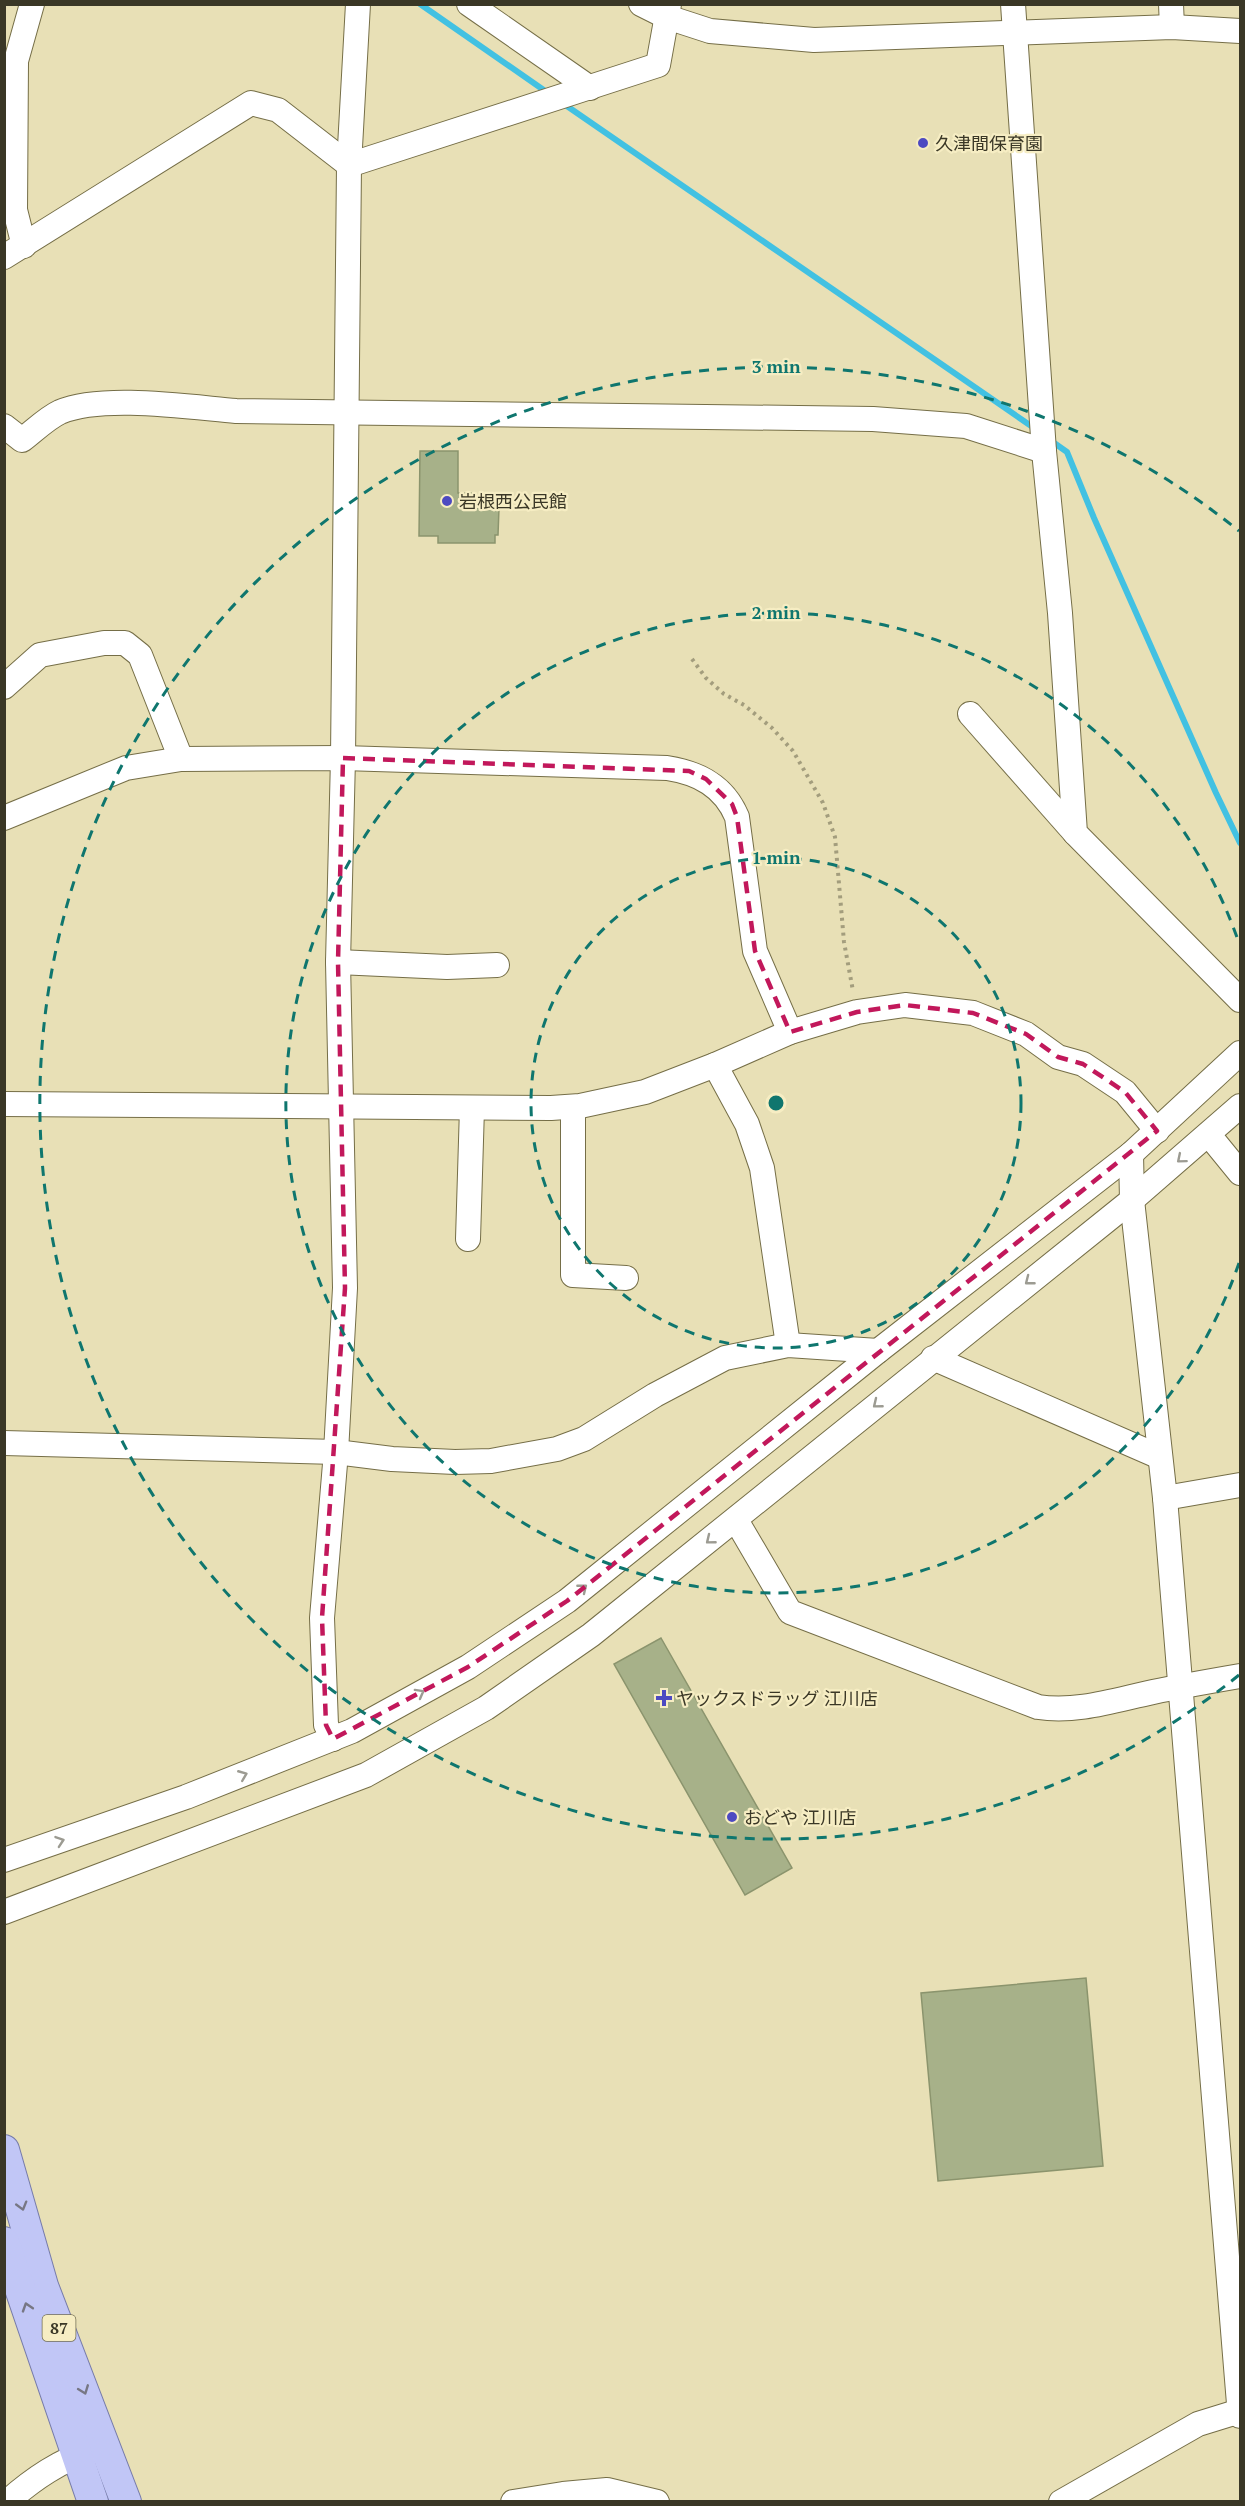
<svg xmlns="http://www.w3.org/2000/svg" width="1245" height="2506" viewBox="0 0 1245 2506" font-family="'PT Serif','Noto Sans JP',serif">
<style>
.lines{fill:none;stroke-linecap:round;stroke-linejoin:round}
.stream{stroke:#42c1e2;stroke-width:6}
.building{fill:#a7b189;stroke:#8b946d;stroke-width:1.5}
.minor-casing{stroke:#756e47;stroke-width:26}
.major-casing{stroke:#767ba9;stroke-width:32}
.path{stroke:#a39d7d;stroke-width:4;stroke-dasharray:3 4.5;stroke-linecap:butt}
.minor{stroke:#fff;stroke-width:24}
.major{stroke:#c1c6f6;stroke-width:30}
.oneway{stroke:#9c9b92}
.oneway2{stroke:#777784}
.marked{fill:none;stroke:#c2185b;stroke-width:4.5;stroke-dasharray:12 8;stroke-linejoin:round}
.ring{fill:none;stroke:#0f766e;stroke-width:3;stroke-dasharray:10 8}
.poi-dot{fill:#4d4ac1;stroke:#f6edc3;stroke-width:2}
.labels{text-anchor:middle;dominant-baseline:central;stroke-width:4.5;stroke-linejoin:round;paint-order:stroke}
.shield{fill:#f6edc3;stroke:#726e55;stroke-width:1.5}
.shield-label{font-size:16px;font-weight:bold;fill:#3a3726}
.poi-label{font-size:18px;fill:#3a3726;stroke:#f6edc3;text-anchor:start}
.centre{fill:#0f766e;stroke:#f6edc3;stroke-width:3}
.ring-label{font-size:18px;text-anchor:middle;font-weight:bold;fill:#0f766e;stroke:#f6edc3;stroke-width:4.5;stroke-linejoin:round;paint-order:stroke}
</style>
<rect width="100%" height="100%" fill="#e8e0b6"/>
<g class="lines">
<g class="stream">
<polyline points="420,4 548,93"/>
<polyline points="561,102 1037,430"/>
<polyline points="1050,440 1067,452 1094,518 1216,793 1240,843"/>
</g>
</g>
<g class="building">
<polygon points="420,451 458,451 458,493 475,493 475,508 499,508 498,535 495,535 495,543 438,543 438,536 419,536"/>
<polygon points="661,1638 792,1868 745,1895 614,1664"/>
<polygon points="1086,1978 1103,2166 938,2181 921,1993"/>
</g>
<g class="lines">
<g class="minor-casing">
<g id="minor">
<polyline points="469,4 590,88"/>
<polyline points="641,4 667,17 710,31 814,40 1172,27 1240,31"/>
<polyline points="1013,4 1044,451 1060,613 1075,833 1240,1000"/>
<polyline points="1171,4 1172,27"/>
<polyline points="349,165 658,65 669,4"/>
<polyline points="24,246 15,210 16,61 32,4"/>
<polyline points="4,257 251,103 278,110 349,165"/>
<path d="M4,426L22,440C34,431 47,418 60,412C102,394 189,407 236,411L873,419L966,426L1044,451"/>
<polyline points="4,687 40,655 104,643 125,643 140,655 181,759"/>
<polyline points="970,714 1075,833"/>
<path d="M4,818L126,768L181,759L343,758L667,768C699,773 724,786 737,817L755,951L790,1032"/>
<polyline points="338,962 447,967 497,965"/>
<polyline points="715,1065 747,1124 762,1168 788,1345"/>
<polyline points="4,1104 551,1108 580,1106 645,1092 715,1065 790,1032 857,1012 905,1005 973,1013 1026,1034 1058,1057 1083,1064 1125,1092 1157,1131"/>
<polyline points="573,1107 573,1275 626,1278"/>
<polyline points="1209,1135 1240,1173"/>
<polyline points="1131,1154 1132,1200 1165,1498 1240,2416"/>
<polyline points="468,1239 472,1108"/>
<polyline points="933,1358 1160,1457"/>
<polyline points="4,1443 336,1452 392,1459 455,1462 491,1461 557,1449 584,1439 655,1395 725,1358 788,1345 878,1351"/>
<polyline points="1165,1498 1240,1485"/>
<path d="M736,1520L790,1612L1038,1707C1077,1713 1115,1700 1153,1692C1182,1686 1211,1681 1240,1676"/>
<polyline points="333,1739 326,1725 322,1618 336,1452 345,1288 338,962 343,758 349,165 358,4"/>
<polyline points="4,1860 186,1797 352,1731 468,1667 567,1601 878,1351 1131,1154 1240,1053"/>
<polyline points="4,1912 366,1775 486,1708 591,1635 1132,1200 1240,1106"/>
<path d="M7,2502C34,2478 60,2461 94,2449"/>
<polyline points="513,2502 563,2494 607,2490 657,2502"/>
<polyline points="1061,2502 1198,2424 1240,2411"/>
</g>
</g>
<g class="major-casing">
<g id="major">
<polyline points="4,2150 43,2286 126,2502"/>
<polyline points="4,2242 93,2502"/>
</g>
</g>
<polyline class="path" points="692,659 706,678 724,694 744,705 772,728 793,751 823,803 835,837 844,942 853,991"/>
<use href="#minor" class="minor"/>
<use href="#major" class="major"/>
</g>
<defs><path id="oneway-chevron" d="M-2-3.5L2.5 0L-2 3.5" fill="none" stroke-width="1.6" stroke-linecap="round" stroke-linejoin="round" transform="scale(1.5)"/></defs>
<g class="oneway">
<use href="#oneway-chevron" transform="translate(1181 1159) rotate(140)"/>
<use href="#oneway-chevron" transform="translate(1029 1281) rotate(142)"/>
<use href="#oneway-chevron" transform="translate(877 1404) rotate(141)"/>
<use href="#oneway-chevron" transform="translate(710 1540) rotate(141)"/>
<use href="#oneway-chevron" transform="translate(583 1588) rotate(-39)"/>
<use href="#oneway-chevron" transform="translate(420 1693) rotate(-29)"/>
<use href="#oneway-chevron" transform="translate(243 1775) rotate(-22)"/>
<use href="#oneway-chevron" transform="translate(60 1841) rotate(-19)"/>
</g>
<g class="oneway2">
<use href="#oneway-chevron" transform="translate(22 2206) rotate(74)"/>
<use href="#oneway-chevron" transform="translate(27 2307) rotate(-108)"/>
<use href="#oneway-chevron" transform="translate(84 2390) rotate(69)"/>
</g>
<path class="marked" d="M343,758L689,771L706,779L732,804L737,817L755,951L790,1032L857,1012L905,1005L973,1013L1026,1034L1058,1057L1083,1064L1125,1092L1157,1131L567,1601L468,1667L333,1739L326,1725L322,1618L345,1288L338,962Z"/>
<g class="ring">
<circle cx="776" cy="1103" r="245"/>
<path d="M1239 1263A490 490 0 1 1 1239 943"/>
<path d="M1239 1675A736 736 0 1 1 1239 531"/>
</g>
<g class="poi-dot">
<circle cx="923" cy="143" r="6"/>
<circle cx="447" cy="501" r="6"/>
<path d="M661 1689h6v6h6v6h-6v6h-6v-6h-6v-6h6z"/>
<circle cx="732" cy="1817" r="6"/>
</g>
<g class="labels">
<rect class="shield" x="42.5" y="2315" width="33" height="26" rx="4.5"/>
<g class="shield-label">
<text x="59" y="2328">87</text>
</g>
<g class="poi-label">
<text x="935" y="143">久津間保育園</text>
<text x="459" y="501">岩根西公民館</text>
<text x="676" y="1698">ヤックスドラッグ 江川店</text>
<text x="744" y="1817">おどや 江川店</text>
</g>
</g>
<circle cx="776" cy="1103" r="9" class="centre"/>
<g class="ring-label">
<text x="776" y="373">3 min</text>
<text x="776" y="619">2 min</text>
<text x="776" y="864">1 min</text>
</g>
<rect width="1245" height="2506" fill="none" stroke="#3a3726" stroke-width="12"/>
</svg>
